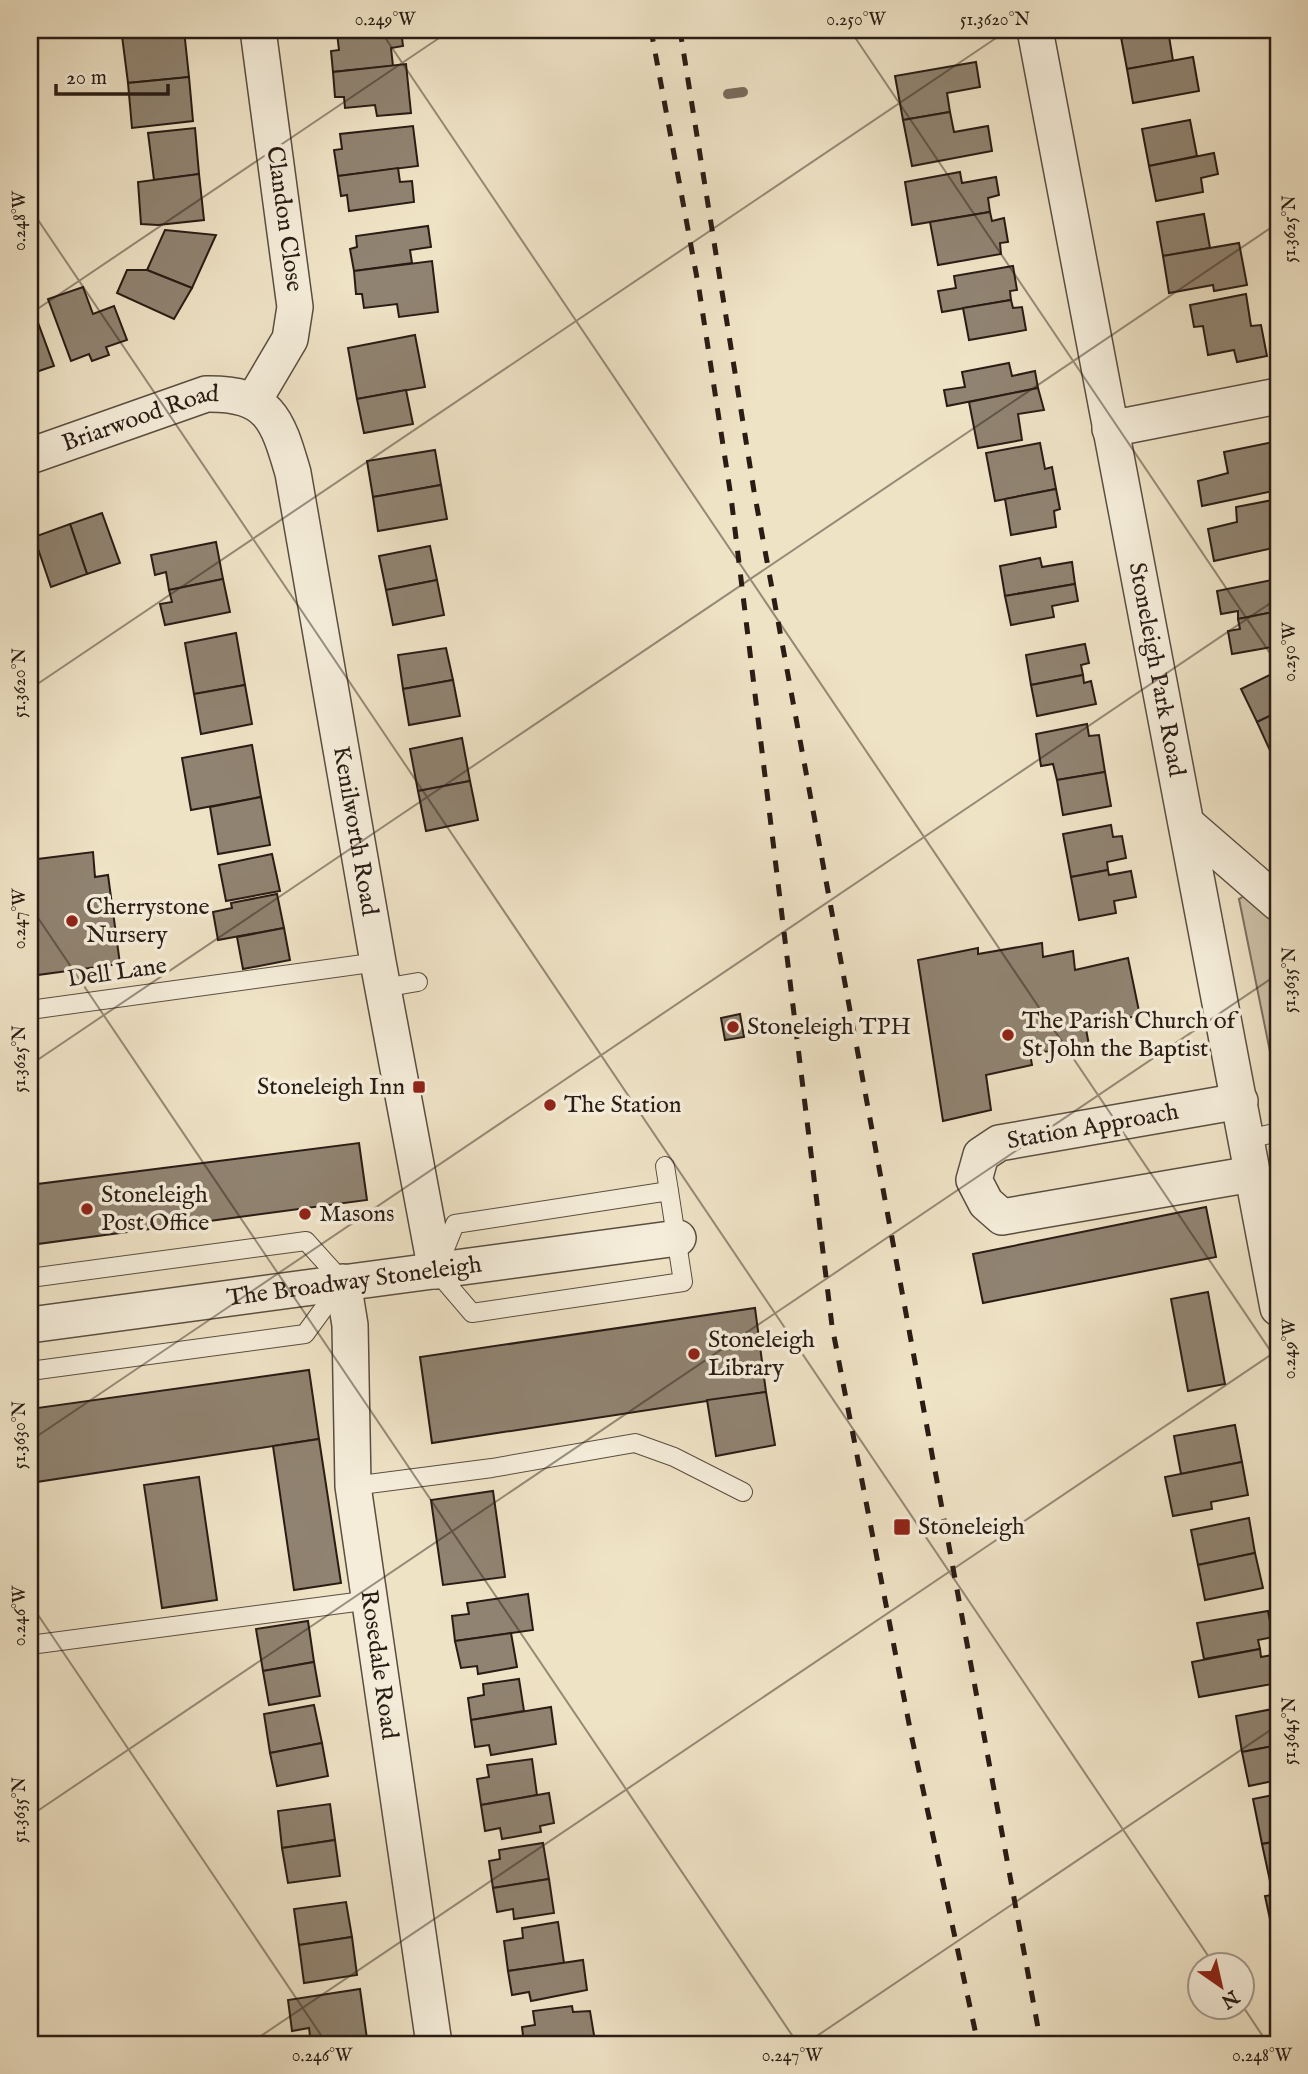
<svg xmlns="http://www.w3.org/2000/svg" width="1308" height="2074" viewBox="0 0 1308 2074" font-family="'IM FELL English',serif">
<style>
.green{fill:#cdc1a8;stroke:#7b6e5e;stroke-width:2}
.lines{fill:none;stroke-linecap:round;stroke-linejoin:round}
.stream{stroke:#786b5b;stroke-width:10}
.building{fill:#908371;stroke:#291c15;stroke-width:2}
.lane-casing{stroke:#5a4e41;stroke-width:20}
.street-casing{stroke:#5a4e41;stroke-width:38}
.lane{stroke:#f5edda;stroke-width:18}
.street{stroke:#f5edda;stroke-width:35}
.rail{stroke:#291c15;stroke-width:5;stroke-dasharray:12 12;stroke-linecap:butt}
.ticks{fill:none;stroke:#291c15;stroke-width:2;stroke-opacity:0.45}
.poi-dot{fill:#8f2418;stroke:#f5edda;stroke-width:2.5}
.labels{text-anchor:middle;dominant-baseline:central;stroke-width:7;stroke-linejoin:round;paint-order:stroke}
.street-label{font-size:24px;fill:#291c15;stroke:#f5edda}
.poi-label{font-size:24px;fill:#291c15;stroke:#f5edda;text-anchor:start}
.neatline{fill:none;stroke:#291c15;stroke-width:2.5}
.ticks-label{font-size:18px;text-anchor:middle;fill:#291c15}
</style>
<rect width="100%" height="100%" fill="#efe3c6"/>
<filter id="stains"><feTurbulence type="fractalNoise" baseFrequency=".00286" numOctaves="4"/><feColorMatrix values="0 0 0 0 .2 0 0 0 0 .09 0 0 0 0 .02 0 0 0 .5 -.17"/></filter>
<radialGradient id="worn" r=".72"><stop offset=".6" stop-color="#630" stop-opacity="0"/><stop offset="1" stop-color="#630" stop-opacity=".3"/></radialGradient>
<polygon class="green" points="1248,894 1278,914 1278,1091 1239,899"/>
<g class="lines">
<polyline class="stream" points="728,94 743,92"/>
</g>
<g class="building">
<polygon points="184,30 189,77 128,83 122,36"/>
<polygon points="365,30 401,30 403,46 391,48 393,66 333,72 331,51 339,50 337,33"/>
<polygon points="1133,30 1168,30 1173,61 1127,69 1120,32"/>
<polygon points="1193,57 1199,91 1133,103 1127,69"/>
<polygon points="976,62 980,87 947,93 950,112 903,120 895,76"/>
<polygon points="406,64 411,113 377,116 375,105 345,108 344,97 335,97 333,72"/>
<polygon points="189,77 193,121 132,128 128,83"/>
<polygon points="950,112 954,132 988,126 992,151 912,166 903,120"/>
<polygon points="1190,120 1197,156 1149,166 1142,129"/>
<polygon points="413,126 418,166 338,176 334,150 342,149 340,134"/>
<polygon points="195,128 199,174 154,180 148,133"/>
<polygon points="1214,153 1218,174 1201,178 1203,192 1156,201 1149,166"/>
<polygon points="398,168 400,182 412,181 414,202 349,211 347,195 341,196 338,176"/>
<polygon points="960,172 962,183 996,177 999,195 988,198 990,212 912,225 905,182"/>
<polygon points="199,174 204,220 158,225 141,224 138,182"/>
<polygon points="990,212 992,221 1004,218 1008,242 1000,243 1001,254 938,265 930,222"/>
<polygon points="1204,214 1210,248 1163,256 1157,222"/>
<polygon points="428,226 431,247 410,250 412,263 354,271 350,249 357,247 356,236"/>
<polygon points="165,230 216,235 192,288 147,270"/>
<polygon points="1239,243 1247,285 1214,291 1213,285 1169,293 1163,256"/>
<polygon points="432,261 438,312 399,317 397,304 364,308 362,294 356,294 354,271"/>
<polygon points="1013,266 1017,290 1010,291 1011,300 942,312 938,291 956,288 954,276"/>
<polygon points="127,270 147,270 192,288 174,319 117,293"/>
<polygon points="83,287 93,314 114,306 127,340 106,347 109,355 92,361 89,354 71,361 48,299"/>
<polygon points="1246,294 1251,326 1261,325 1267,356 1237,362 1234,350 1208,355 1203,326 1194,327 1190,305"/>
<polygon points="1011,300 1013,308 1022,307 1026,330 969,340 963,308"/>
<polygon points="30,301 54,366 36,372 37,376 30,379"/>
<polygon points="415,335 425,387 357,399 348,348"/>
<polygon points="1009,363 1012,376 1035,371 1038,388 947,406 944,390 965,387 962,372"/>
<polygon points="1038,388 1044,410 1018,414 1022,440 978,448 969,402"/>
<polygon points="406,390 413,424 364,433 357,399"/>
<polygon points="1273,442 1278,468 1278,490 1202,506 1198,481 1228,473 1224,452"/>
<polygon points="1040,443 1045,469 1052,467 1056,489 995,501 986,453"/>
<polygon points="435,450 441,485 373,497 367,461"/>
<polygon points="441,485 447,519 378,531 373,497"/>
<polygon points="1056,489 1060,509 1054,511 1056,527 1011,535 1005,499"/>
<polygon points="1278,499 1278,547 1214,561 1208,529 1237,522 1236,507"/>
<polygon points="102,513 120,563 87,574 70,524"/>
<polygon points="70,524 87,574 51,587 34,537"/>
<polygon points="216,542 223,579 169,590 166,572 155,575 151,555"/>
<polygon points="430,546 437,580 386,590 379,556"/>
<polygon points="1040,558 1042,567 1072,562 1075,584 1005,596 1000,566"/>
<polygon points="223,579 230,612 165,625 160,604 172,602 169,590"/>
<polygon points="1277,579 1278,611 1238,619 1238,611 1221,614 1217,591"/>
<polygon points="437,580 444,615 393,625 386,590"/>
<polygon points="1075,584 1078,601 1052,606 1054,617 1011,625 1005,596"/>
<polygon points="1278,611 1278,646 1232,654 1228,631 1240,629 1238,619"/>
<polygon points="236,633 245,685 194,694 185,643"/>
<polygon points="1085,644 1089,663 1081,665 1083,675 1031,685 1026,655"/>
<polygon points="446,648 453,680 403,689 398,655"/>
<polygon points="1278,671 1278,712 1257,722 1241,689"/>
<polygon points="1083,675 1084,683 1091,681 1096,704 1037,716 1031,685"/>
<polygon points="453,680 460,716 409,725 403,689"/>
<polygon points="245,685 252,724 201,734 194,694"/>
<polygon points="1278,712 1278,752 1272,755 1257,722"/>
<polygon points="1087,724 1089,736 1099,735 1105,772 1057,780 1053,764 1041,766 1036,734"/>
<polygon points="462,738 470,781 418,791 410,749"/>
<polygon points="252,745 261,797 191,810 182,758"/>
<polygon points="1105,772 1111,806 1063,815 1057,780"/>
<polygon points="470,781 478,820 426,831 418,791"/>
<polygon points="261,797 270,845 218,854 210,807"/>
<polygon points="1111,825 1113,837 1122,836 1126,858 1107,862 1108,870 1071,877 1063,834"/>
<polygon points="93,852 95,877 108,875 120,964 30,976 30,860"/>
<polygon points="272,854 280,891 226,901 219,865"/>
<polygon points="1108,870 1109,875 1131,871 1136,897 1114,901 1116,913 1079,920 1071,877"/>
<polygon points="277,894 284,928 218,940 213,912 232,908 231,903"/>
<polygon points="284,928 290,960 243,969 237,937"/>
<polygon points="1042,943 1043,957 1073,951 1075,970 1128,958 1140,1016 1085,1024 1089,1045 1030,1054 1032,1065 986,1075 991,1110 943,1121 918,960 978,948 978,954"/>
<polygon points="740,1014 744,1037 725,1040 721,1018"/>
<polygon points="359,1143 367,1200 30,1245 30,1185"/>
<polygon points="1206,1207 1216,1257 983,1303 973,1254"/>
<polygon points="1208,1292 1225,1384 1188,1391 1171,1299"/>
<polygon points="755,1308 766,1392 432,1443 420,1357"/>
<polygon points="309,1370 319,1439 30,1483 30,1409"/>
<polygon points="766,1392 775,1445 716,1456 707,1400"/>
<polygon points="1235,1425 1242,1462 1181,1474 1174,1436"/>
<polygon points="319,1439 341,1583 294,1590 273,1446"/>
<polygon points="1242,1462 1248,1495 1211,1502 1212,1509 1173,1516 1165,1477"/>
<polygon points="199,1477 217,1600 162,1608 144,1485"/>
<polygon points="493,1491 505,1577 443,1585 431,1500"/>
<polygon points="1249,1518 1255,1553 1198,1565 1191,1530"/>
<polygon points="1255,1553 1263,1588 1205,1600 1198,1565"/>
<polygon points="528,1594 533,1630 455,1641 452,1616 469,1614 467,1603"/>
<polygon points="1268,1611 1273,1637 1258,1640 1260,1649 1204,1659 1197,1623"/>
<polygon points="308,1621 314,1662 263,1671 256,1629"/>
<polygon points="511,1633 517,1667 478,1674 477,1666 461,1668 455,1641"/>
<polygon points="1260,1649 1261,1657 1278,1654 1278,1683 1199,1697 1192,1662"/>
<polygon points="314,1662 320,1696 269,1705 263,1671"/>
<polygon points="519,1679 524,1711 471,1720 468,1698 484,1695 483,1684"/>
<polygon points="314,1705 322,1743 270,1753 264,1714"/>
<polygon points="551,1707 556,1744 491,1755 489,1745 475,1747 471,1720"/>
<polygon points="1278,1708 1278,1745 1242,1752 1236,1716"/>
<polygon points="322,1743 328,1776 277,1786 270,1753"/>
<polygon points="1278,1745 1278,1780 1249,1786 1242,1752"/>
<polygon points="532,1759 537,1795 481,1805 477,1779 489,1777 487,1765"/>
<polygon points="549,1793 554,1823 540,1826 541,1832 502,1839 500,1828 485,1831 481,1805"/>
<polygon points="1278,1794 1278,1841 1262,1844 1253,1799"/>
<polygon points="330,1804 335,1840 282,1848 278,1811"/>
<polygon points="335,1840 340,1876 288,1883 282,1848"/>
<polygon points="1278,1841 1278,1879 1270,1881 1262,1844"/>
<polygon points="543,1843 549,1879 493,1888 489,1861 500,1859 499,1850"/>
<polygon points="549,1879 554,1913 514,1919 513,1909 497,1912 493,1888"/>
<polygon points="1278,1894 1278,1947 1276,1947 1265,1896"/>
<polygon points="346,1902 352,1937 299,1945 294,1909"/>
<polygon points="558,1922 564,1963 508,1971 504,1941 523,1938 522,1928"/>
<polygon points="352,1937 357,1975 304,1983 299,1945"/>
<polygon points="583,1960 587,1990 531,2001 529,1992 512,1995 508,1971"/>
<polygon points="360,1989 367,2039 311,2044 309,2028 292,2031 288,2000"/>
<polygon points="572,2006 573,2012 590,2011 595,2041 524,2044 522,2027 535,2025 533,2011"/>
</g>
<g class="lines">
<g class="lane-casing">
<g id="lane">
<polyline points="383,988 418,982"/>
<polyline points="30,1010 378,962"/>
<polyline points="1248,1139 1278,1132"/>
<polyline points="665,1166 669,1191"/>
<polygon points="669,1191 683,1282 472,1313 436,1271 455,1224"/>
<polyline points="30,1278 306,1241 343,1282 305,1334 30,1371"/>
<polyline points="353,1486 492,1468 635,1443 674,1457 743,1492"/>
<polyline points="30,1645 371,1600"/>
</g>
</g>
<g class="street-casing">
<g id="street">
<path id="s1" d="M1035,30L1278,1308"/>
<polyline points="254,400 290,339 295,307 258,30"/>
<polyline points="1110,429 1278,396"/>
<path id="s2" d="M30,456L206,394C269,393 277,418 293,473L378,962L436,1271"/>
<polyline points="1187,824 1278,903"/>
<polyline points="1240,1101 999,1143 981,1155 974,1180 986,1203 1002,1217 1252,1174"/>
<path id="s3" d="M343,1282L350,1325L353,1486L434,2044"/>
<path id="s4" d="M30,1325L678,1238"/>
</g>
</g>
<use href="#lane" class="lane"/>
<use href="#street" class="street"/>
<g class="rail">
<polyline points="651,30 699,289 731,497 832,1326 911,1734 978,2044"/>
<polyline points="680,30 754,491 1041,2044"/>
</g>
</g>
<path class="ticks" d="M380,30L1278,1362M850,30L1278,665M30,208L1215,1966M30,314L451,30M30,689L1008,30M30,906L798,2044M30,1065L1278,223M30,1441L1278,598M30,1603L327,2044M30,1816L1278,974M1242,2005L1268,2044M249,2044L1278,1350M805,2044L1278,1725"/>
<g class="poi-dot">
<circle cx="72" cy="921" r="7"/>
<circle cx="733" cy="1027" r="7"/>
<circle cx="1008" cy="1035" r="7"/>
<rect x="412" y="1080" width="14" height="14" rx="3.5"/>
<circle cx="550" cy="1105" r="7"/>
<circle cx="87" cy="1209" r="7"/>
<circle cx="305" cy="1214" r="7"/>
<circle cx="694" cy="1354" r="7"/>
<rect x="893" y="1518" width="18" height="18" rx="3.5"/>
</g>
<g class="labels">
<g class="street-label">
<text transform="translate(284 219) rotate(82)">Clandon Close</text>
<text stroke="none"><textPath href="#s2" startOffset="117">Briarwood Road</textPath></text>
<text stroke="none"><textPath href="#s1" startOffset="651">Stoneleigh Park Road</textPath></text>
<text stroke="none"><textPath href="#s2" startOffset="682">Kenilworth Road</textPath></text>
<text transform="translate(117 973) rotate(-8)">Dell Lane</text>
<text transform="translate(1093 1127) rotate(-10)">Station Approach</text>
<text stroke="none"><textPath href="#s4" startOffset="327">The Broadway Stoneleigh</textPath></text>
<text stroke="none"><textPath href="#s3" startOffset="385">Rosedale Road</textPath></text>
</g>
<g class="poi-label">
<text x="86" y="907">Cherrystone<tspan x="86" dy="28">Nursery</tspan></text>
<text x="1022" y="1021">The Parish Church of<tspan x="1022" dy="28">St John the Baptist</tspan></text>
<text x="747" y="1027">Stoneleigh TPH</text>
<text x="405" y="1087" text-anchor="end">Stoneleigh Inn</text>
<text x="564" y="1105">The Station</text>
<text x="101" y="1195">Stoneleigh<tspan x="101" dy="28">Post Office</tspan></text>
<text x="319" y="1214">Masons</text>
<text x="708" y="1340">Stoneleigh<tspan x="708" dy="28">Library</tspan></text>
<text x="918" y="1527">Stoneleigh</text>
</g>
</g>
<rect width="1308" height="2074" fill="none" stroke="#efe3c6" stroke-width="77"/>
<g transform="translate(1221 1986) rotate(146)"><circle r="33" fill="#f5edda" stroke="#a3998b" stroke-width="2"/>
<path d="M0-5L12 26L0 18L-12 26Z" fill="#8f2418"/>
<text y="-10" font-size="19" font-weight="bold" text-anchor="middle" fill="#291c15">N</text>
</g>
<path d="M56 84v10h112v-10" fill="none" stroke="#291c15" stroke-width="3.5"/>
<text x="66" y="84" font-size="21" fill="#291c15" stroke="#f5edda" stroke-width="5" paint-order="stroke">20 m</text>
<rect x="38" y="38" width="1232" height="1998" class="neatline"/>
<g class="ticks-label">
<text x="385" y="25">0.249°W</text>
<text x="856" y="25">0.250°W</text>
<text x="995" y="25">51.3620°N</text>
<text transform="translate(19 221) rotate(-90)" y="6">0.248°W</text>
<text transform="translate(1289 229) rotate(-90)" y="6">51.3625°N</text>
<text transform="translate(1289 652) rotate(-90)" y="6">0.250°W</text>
<text transform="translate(19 683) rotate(-90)" y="6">51.3620°N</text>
<text transform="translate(19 919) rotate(-90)" y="6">0.247°W</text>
<text transform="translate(1289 980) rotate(-90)" y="6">51.3635°N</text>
<text transform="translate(19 1059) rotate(-90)" y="6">51.3625°N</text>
<text transform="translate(1289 1349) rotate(-90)" y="6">0.249°W</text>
<text transform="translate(19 1435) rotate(-90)" y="6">51.3630°N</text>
<text transform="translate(19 1616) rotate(-90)" y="6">0.246°W</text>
<text transform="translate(1289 1731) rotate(-90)" y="6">51.3645°N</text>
<text transform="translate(19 1810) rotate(-90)" y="6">51.3635°N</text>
<text x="322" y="2061">0.246°W</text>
<text x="792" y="2061">0.247°W</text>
<text x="1262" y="2061">0.248°W</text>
</g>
<rect width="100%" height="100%" filter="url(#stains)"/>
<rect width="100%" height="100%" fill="url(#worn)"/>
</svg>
